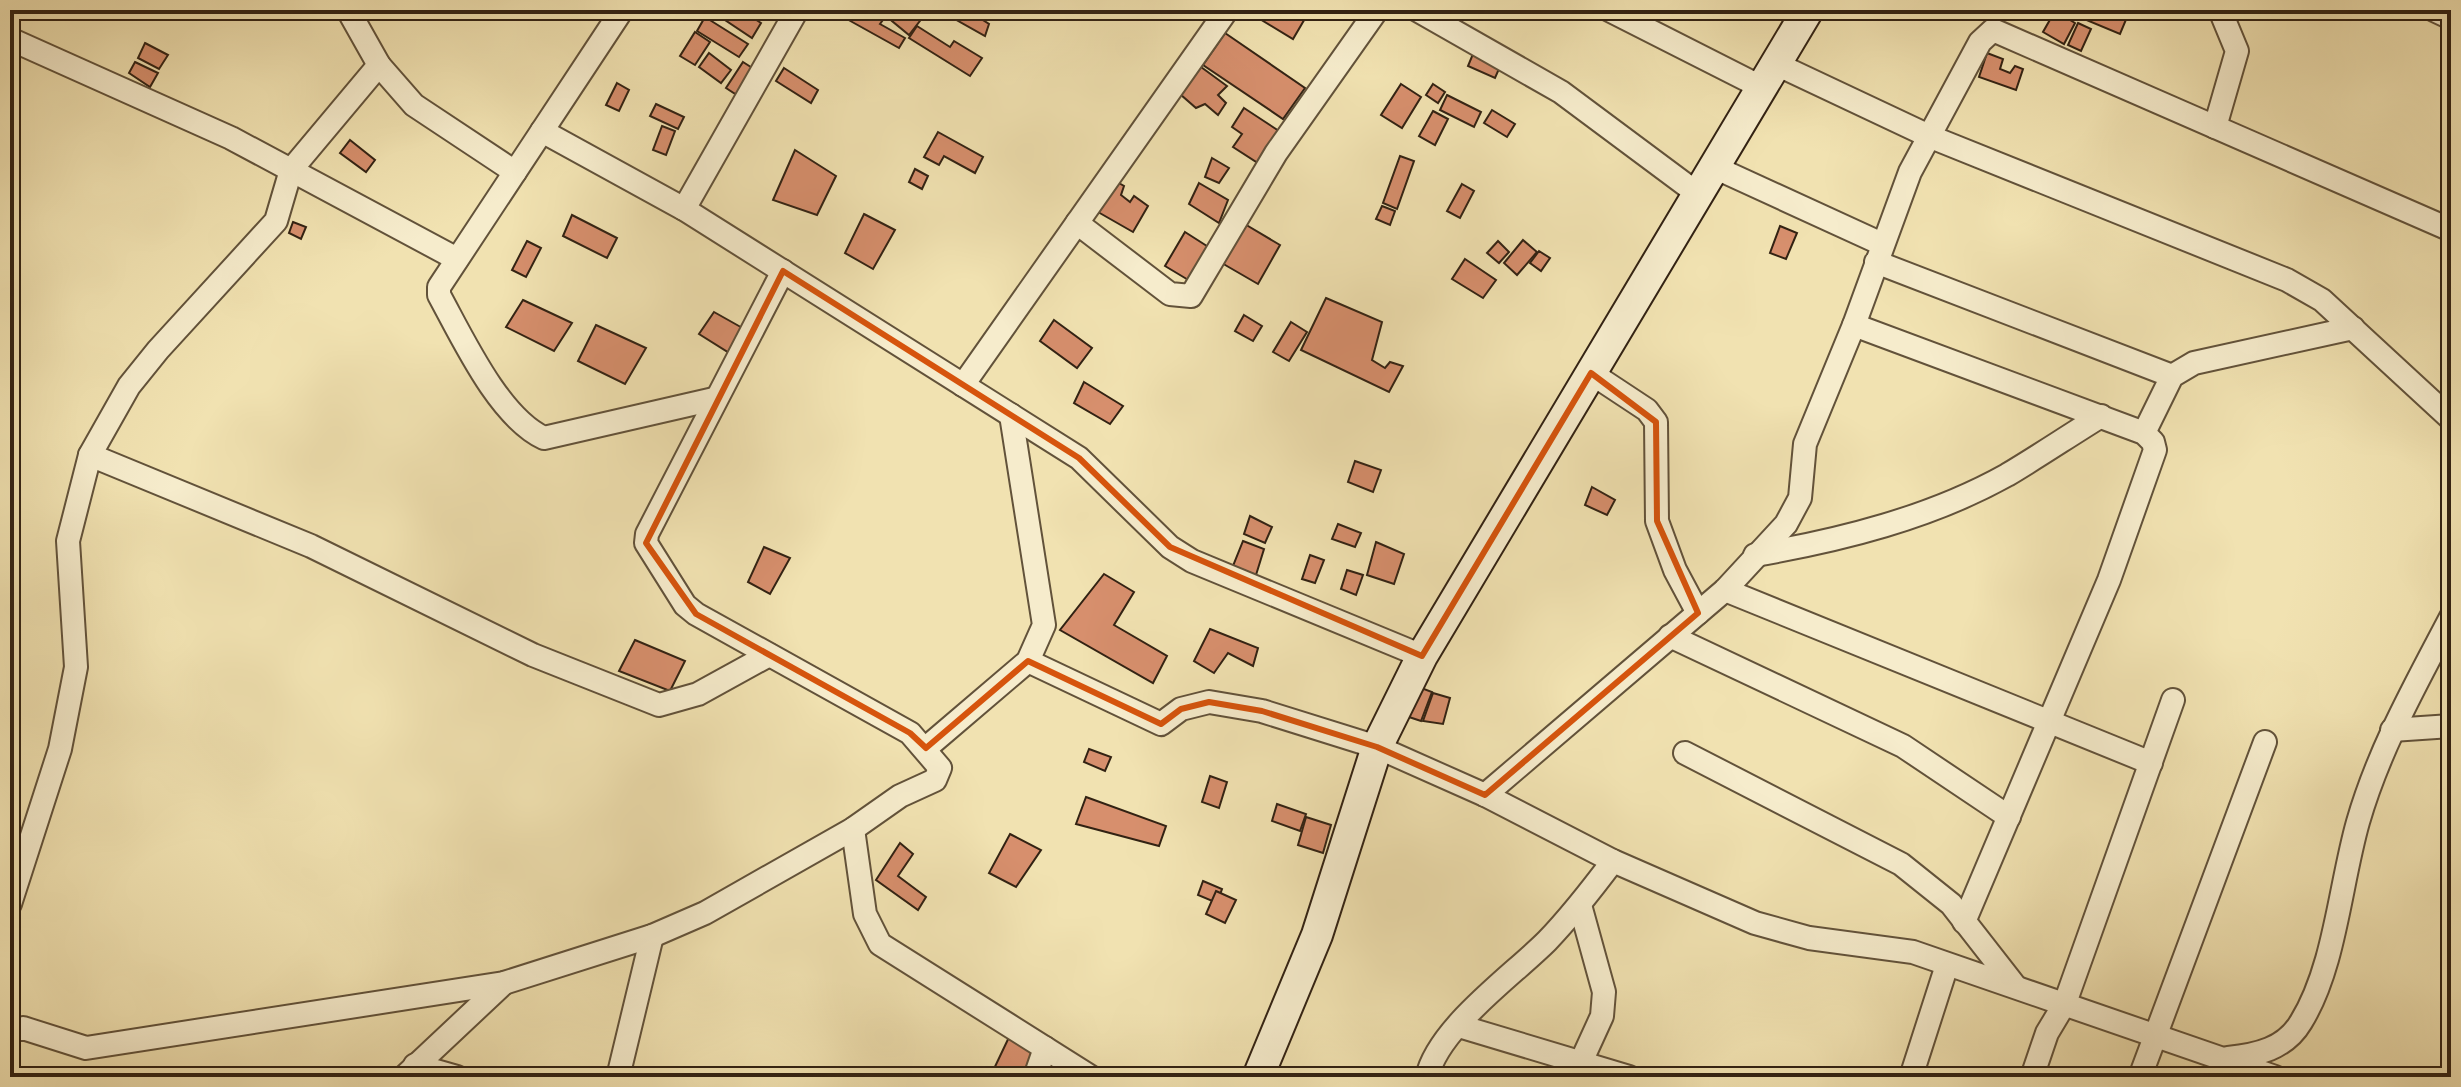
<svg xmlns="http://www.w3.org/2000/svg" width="2461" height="1087" viewBox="0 0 2461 1087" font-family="'Sorts Mill Goudy',serif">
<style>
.building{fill:#d78f6d;stroke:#322213;stroke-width:2}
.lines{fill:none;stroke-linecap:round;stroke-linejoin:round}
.street-casing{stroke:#62523a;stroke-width:26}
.secondary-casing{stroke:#322213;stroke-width:34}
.street{stroke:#f6eccc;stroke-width:22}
.secondary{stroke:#f6eccc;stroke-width:30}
.marked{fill:none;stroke:#d6540d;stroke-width:6;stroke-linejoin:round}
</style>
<rect width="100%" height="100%" fill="#f1e2b1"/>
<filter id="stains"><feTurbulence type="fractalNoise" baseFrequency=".0025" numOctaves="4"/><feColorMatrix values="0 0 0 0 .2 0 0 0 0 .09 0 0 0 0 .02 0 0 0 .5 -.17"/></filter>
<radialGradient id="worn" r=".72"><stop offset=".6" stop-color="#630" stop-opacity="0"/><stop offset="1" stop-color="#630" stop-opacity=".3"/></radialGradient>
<g class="building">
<polygon points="710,10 741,10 761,23 752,38"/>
<polygon points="850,10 872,10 885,17 880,24 905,38 899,48 845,18"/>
<polygon points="901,10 921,10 926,13 909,35 892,21"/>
<polygon points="948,10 967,10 989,24 985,36 946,14"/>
<polygon points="1245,10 1310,10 1293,39"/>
<polygon points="2088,10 2130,10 2120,34 2084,19"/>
<polygon points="2055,11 2075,23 2064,44 2043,32"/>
<polygon points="705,17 748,44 739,57 697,31"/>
<polygon points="2078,23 2091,29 2081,51 2068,45"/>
<polygon points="917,26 950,47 954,41 982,58 970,76 909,38"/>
<polygon points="695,32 710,42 695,65 680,56"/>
<polygon points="1225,33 1305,88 1283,119 1203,65"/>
<polygon points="145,43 168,55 159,69 138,58"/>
<polygon points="1475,49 1502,62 1495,78 1468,66"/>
<polygon points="709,53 731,70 721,83 699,67"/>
<polygon points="1987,53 2003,59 2000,69 2010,73 2015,66 2023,69 2016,90 1979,77"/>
<polygon points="135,62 158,73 150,87 129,73"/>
<polygon points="743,62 757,71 740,97 726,88"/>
<polygon points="1201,67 1227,86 1218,95 1226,103 1218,115 1205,104 1196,108 1180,94"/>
<polygon points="784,68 818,90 811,103 776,81"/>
<polygon points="617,83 629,90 619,111 606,105"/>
<polygon points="1401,84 1421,97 1402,128 1381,115"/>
<polygon points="1433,84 1445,92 1438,103 1426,95"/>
<polygon points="1447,95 1481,112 1474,127 1440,110"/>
<polygon points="656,104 684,117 678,129 650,116"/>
<polygon points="1244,108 1282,133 1261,165 1233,147 1242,134 1232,127"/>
<polygon points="1492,110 1515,124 1507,137 1484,123"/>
<polygon points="1433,111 1448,119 1435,145 1419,136"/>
<polygon points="662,126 675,131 666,155 653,150"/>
<polygon points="938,132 983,157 975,173 944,156 939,165 924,157"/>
<polygon points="350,140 375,160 366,172 340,153"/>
<polygon points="795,150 836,176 817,215 773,200"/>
<polygon points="1400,156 1414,161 1397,209 1383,203"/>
<polygon points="1212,158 1229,168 1219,183 1205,177"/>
<polygon points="915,169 928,176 922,189 909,182"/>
<polygon points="1117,182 1124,186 1121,195 1130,202 1134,196 1148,206 1133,232 1098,212"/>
<polygon points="1199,183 1228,200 1219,223 1189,204"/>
<polygon points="1462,184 1474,191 1460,218 1447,211"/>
<polygon points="1382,206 1395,211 1390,225 1376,219"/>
<polygon points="864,214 895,230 873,269 845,253"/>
<polygon points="572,215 617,238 607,258 563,236"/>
<polygon points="293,222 306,227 301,239 289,233"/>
<polygon points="1243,223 1280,245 1258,284 1220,262"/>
<polygon points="1780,226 1797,233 1786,259 1770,253"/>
<polygon points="1185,232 1210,248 1190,281 1165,266"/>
<polygon points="1523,240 1537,252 1517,275 1504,263"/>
<polygon points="527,241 541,248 526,277 512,270"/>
<polygon points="1498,241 1509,252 1499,263 1487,253"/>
<polygon points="1539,251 1550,258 1541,271 1530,263"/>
<polygon points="1465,259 1496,280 1483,298 1452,279"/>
<polygon points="1326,298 1382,322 1372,360 1385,368 1390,362 1403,366 1389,392 1301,350"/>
<polygon points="523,300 572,323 554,351 506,327"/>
<polygon points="714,312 746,330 731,354 699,334"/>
<polygon points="1244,315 1262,326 1253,341 1235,331"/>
<polygon points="1054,320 1092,348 1077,368 1040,341"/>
<polygon points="1291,322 1307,332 1289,361 1273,352"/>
<polygon points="596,325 646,348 625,384 578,361"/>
<polygon points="1084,382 1123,406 1110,424 1074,403"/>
<polygon points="1355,461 1381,470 1373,492 1348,482"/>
<polygon points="1592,487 1615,500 1607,515 1585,505"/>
<polygon points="1250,516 1272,527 1265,543 1244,534"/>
<polygon points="1338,524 1361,533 1355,547 1332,539"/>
<polygon points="1243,541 1264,549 1256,575 1233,566"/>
<polygon points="1376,542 1404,554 1394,584 1367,575"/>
<polygon points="764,547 790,558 770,594 748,582"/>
<polygon points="1310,555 1324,560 1315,583 1302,579"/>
<polygon points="1347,570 1363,575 1356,595 1341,589"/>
<polygon points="1104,574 1134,592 1114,625 1167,656 1153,683 1060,630"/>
<polygon points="1210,629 1258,648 1253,666 1228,653 1214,673 1194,661"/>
<polygon points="635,640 685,661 670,691 619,671"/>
<polygon points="1416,686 1432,692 1421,721 1406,716"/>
<polygon points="1433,693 1450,698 1443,724 1423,721"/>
<polygon points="1089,749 1111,757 1105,771 1084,762"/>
<polygon points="1210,776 1227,782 1219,808 1202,802"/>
<polygon points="1086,797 1166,826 1159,846 1076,824"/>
<polygon points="1277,804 1306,814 1300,831 1272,821"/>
<polygon points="1306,817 1331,825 1323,853 1298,845"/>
<polygon points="1010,834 1041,850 1016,887 989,873"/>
<polygon points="900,843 913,854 898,876 926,897 918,910 876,880"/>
<polygon points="1203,881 1222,889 1217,903 1198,895"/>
<polygon points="1216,891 1236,900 1225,923 1206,914"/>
<polygon points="1011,1033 1036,1047 1022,1077 995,1077 991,1075"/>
</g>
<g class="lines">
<g class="street-casing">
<g id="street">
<polyline points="348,10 379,65 414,105 515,172"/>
<path d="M622,10L439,287V295C463,339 499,417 544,438L714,399"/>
<polyline points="1417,10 1561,92 1698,194"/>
<polyline points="1609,10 1761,87"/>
<polyline points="2434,10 2451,18"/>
<polyline points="10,39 231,138 457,259"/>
<polyline points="1776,64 1931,137 2287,280 2322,300 2451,419"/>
<polyline points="2215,127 2237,51 2220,10"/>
<polyline points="542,131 684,209 1079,458 1170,547 1192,561 1422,656"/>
<polyline points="1714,167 1882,244"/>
<polyline points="684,209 797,10"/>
<polyline points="1077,223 1170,294 1191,296 1276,153 1377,10"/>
<polyline points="1876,262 2172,376"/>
<polyline points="1854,325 2144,433 2153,442 2155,450 2109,580 1964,922"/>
<polyline points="1591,373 1647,410 1656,422 1657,521 1675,570 1698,613"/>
<polyline points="963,385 1227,10"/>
<polyline points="2144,433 2172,376 2194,363 2353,328"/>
<polyline points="90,455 311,546 533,655 659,705 698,694 769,655"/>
<path d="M1755,555C1841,540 1930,518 2007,475C2039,456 2070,435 2101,416"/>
<polyline points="1725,590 2151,763"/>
<polyline points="1670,636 1903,746 2009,817"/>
<polyline points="1028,661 1161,724 1181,709 1209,702 1262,711 1377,747 1485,795 1613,861 1755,923 1809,938 1913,952 2275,1077"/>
<polyline points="2392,730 2451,726"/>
<polyline points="926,748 1028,661 1044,625 1011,415"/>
<polyline points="1685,753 1901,864 1951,904 2015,986"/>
<polyline points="1485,795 1725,590 1786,524 1800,498 1805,444 1854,325 1910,172 1980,42 1993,30 2451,230"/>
<polyline points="853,829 865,914 880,944 1091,1077"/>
<polyline points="10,904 60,749 76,667 68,541 90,455 129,386 158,350 276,221 291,170 379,65"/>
<polyline points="1580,905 1604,992 1602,1016 1581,1062"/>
<polyline points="1459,1026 1629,1077"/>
<polyline points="10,1030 23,1028 86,1048 504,983 652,936 705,913 853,829 900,796 935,780 940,768 910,733 696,614 685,605 646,543 647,534 783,271"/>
<path d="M2228,1058C2257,1055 2285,1049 2301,1022C2335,967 2340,885 2358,822C2379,749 2416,684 2451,617"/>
<polyline points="415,1065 457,1077"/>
<polyline points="404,1077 504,983"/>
<polyline points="618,1077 652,936"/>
<polyline points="1035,1077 1045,1048"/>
<path d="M1427,1077C1438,1028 1512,976 1547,941C1571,916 1592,889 1613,861"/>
<polyline points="1911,1077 1947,965"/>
<polyline points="2032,1077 2047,1033 2065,1003 2173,700"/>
<polyline points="2140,1077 2265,742"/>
</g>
</g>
<g class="secondary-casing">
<polyline id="secondary" points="1258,1077 1317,935 1377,747 1422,656 1808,10"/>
</g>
<use href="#street" class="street"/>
<use href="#secondary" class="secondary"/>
</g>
<path class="marked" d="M783,271L1079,458L1170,547L1422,656L1591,373L1656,422L1657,521L1698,613L1485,795L1377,747L1262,711L1209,702L1181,709L1161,724L1028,661L926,748L910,733L696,614L646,543Z"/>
<rect width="2461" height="1087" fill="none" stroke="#f1e2b1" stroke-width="40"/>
<rect x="12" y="12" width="2437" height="1063" fill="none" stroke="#322213" stroke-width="4"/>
<rect x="20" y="20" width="2421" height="1047" fill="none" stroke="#322213" stroke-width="2"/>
<rect width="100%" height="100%" filter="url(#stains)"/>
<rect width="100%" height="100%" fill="url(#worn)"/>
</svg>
